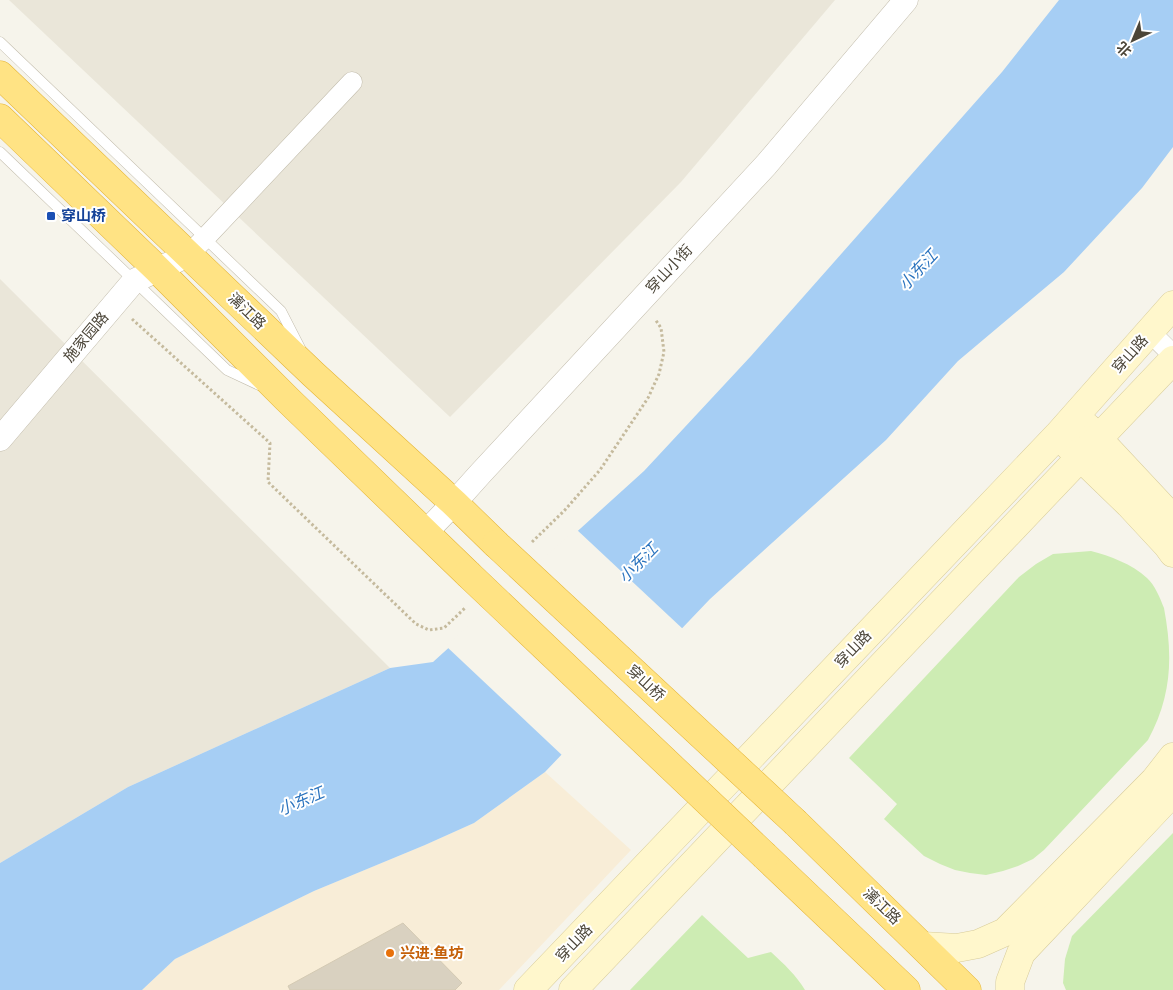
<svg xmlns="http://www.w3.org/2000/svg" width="1173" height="990" viewBox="0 0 1173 990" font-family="Cabin,'Noto Sans SC',sans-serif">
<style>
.residential{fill:#eae6d9}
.commercial{fill:#f8edd7}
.green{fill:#cdecb3}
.water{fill:#a6cef4}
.pier{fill:#f6f4eb}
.building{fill:#d9d1c0;stroke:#d4cab3}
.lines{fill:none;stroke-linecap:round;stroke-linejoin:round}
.service-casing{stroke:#c3bdad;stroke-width:11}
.minor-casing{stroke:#c3bdad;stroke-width:21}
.tertiary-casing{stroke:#c3bdad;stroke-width:25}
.secondary-casing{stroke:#d8cc9a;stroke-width:29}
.trunk-casing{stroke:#e5b436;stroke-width:29}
.path{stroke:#c5ba9d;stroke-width:3;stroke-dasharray:2.5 2.5;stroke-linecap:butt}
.service{stroke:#fff;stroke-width:10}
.minor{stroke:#fff;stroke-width:20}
.tertiary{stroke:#fff;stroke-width:24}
.secondary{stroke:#fff7cc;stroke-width:28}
.trunk{stroke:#ffe384;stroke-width:28}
.trunk-bridge-casing{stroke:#e5b436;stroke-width:29;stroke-linecap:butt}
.trunk-bridge{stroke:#ffe384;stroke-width:28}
.transit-dot{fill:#1a4fb4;stroke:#fff;stroke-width:2}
.food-dot{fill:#e8710a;stroke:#fff;stroke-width:2}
.labels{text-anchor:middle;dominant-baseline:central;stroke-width:4;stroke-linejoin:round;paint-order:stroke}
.transit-label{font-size:15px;font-weight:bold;fill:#164399;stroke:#fff;text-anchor:start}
.street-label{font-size:15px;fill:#4b4538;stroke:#fff}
.food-label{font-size:15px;font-weight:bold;fill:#c56008;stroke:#fff;text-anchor:start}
.water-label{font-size:16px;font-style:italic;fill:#2a73be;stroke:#fff}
</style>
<rect width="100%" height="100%" fill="#f6f4eb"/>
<g class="residential">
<polygon points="9,0 835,0 681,182 450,417"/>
<polygon points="0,279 390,668 128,787 0,863"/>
</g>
<polygon class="commercial" points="545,772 631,850 499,990 142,990 175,959 314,891 425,845 474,823"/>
<g class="green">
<path d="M1091,551C1110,556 1132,564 1147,578C1155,585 1160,598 1164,608C1173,656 1172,696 1148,740L1044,850L1033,859L1018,866L1003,871L986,875L970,873L955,870L940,864L924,856L884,819L897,804L849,758L1019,577L1036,564L1053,554Z"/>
<polygon points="1173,833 1173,990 1066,990 1063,983 1065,959 1072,936"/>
<path d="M702,915L748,958L771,952C784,964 796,975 805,990H630Z"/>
</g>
<polygon class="water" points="1059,0 1173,0 1173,147 1142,188 1064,272 958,361 886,440 710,599 545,772 474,823 425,845 314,891 175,959 142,990 0,990 0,863 128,787 390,668 433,662 644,471 751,356 1002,72"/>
<polygon class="pier" points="576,529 684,630 564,757 446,646"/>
<polygon class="building" points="403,923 462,983 455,990 290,990 288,986"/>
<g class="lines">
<g class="service-casing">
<g id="service">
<polyline points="0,42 281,311 300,348"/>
<polyline points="0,152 227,370 259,385"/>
</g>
</g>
<g class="minor-casing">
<g id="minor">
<polyline points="188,255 205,238 352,82"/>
<polyline points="1149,331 1173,355"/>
</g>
</g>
<g class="tertiary-casing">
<g id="tertiary">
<polyline points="0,439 134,281 188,255"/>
<polyline points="426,532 454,503 480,474 766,165 906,0"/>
</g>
</g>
<g class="secondary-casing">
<g id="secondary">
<polyline points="1087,427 1173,519"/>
<polyline points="1068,445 1129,504 1168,546 1173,553"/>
<polyline points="923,946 957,948 978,944 1005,932 1155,780 1173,757"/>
<polyline points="528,990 1058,435 1173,305"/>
<polyline points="573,990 1173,360"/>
<polyline points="1010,990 1010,982 1021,953 1173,792"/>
</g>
</g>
<g class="trunk-casing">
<g id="trunk">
<polyline points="0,75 313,374 454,503 496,544"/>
<polyline points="0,118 157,269 287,399 468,574"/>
<polyline points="796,823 967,990"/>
<polyline points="765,856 906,990"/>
</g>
</g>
<g class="path">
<polyline points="132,319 270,443 268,482 416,624 429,630 444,628 465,608"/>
<polyline points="532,542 564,511 600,470 648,398 659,374 664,352 661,328 655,319"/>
</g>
<use href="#service" class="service"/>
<use href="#minor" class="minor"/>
<use href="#tertiary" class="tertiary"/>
<use href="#secondary" class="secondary"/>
<use href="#trunk" class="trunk"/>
<g class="trunk-bridge-casing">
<g id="trunk-bridge">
<polyline points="496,544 796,823"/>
<polyline points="468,574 765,856"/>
</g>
</g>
<use href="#trunk-bridge" class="trunk-bridge"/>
</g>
<rect class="transit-dot" x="46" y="211" width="10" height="10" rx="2.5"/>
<circle class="food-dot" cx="390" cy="953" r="5"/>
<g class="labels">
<g class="transit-label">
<text x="61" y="216">穿山桥</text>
</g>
<g class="street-label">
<text transform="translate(669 269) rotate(-47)">穿山小街</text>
<text transform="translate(247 311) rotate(44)">漓江路</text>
<text transform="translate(86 337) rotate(-50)">施家园路</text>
<text transform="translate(1130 354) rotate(-48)">穿山路</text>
<text transform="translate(853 649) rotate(-46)">穿山路</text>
<text transform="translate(646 683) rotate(43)">穿山桥</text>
<text transform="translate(882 906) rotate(44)">漓江路</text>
<text transform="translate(574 943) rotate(-46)">穿山路</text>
</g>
<g class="food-label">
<text x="400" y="953">兴进·鱼坊</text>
</g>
<g class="water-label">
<text transform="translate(918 270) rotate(-47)">小东江</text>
<text transform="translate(638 563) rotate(-45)">小东江</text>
<text transform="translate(301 801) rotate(-23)">小东江</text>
</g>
</g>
<g transform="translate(1133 40) rotate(224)" stroke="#ffffff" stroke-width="4" paint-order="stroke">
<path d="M0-4L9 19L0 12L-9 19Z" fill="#4b4538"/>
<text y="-8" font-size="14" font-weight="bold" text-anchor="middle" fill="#4b4538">北</text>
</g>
</svg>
